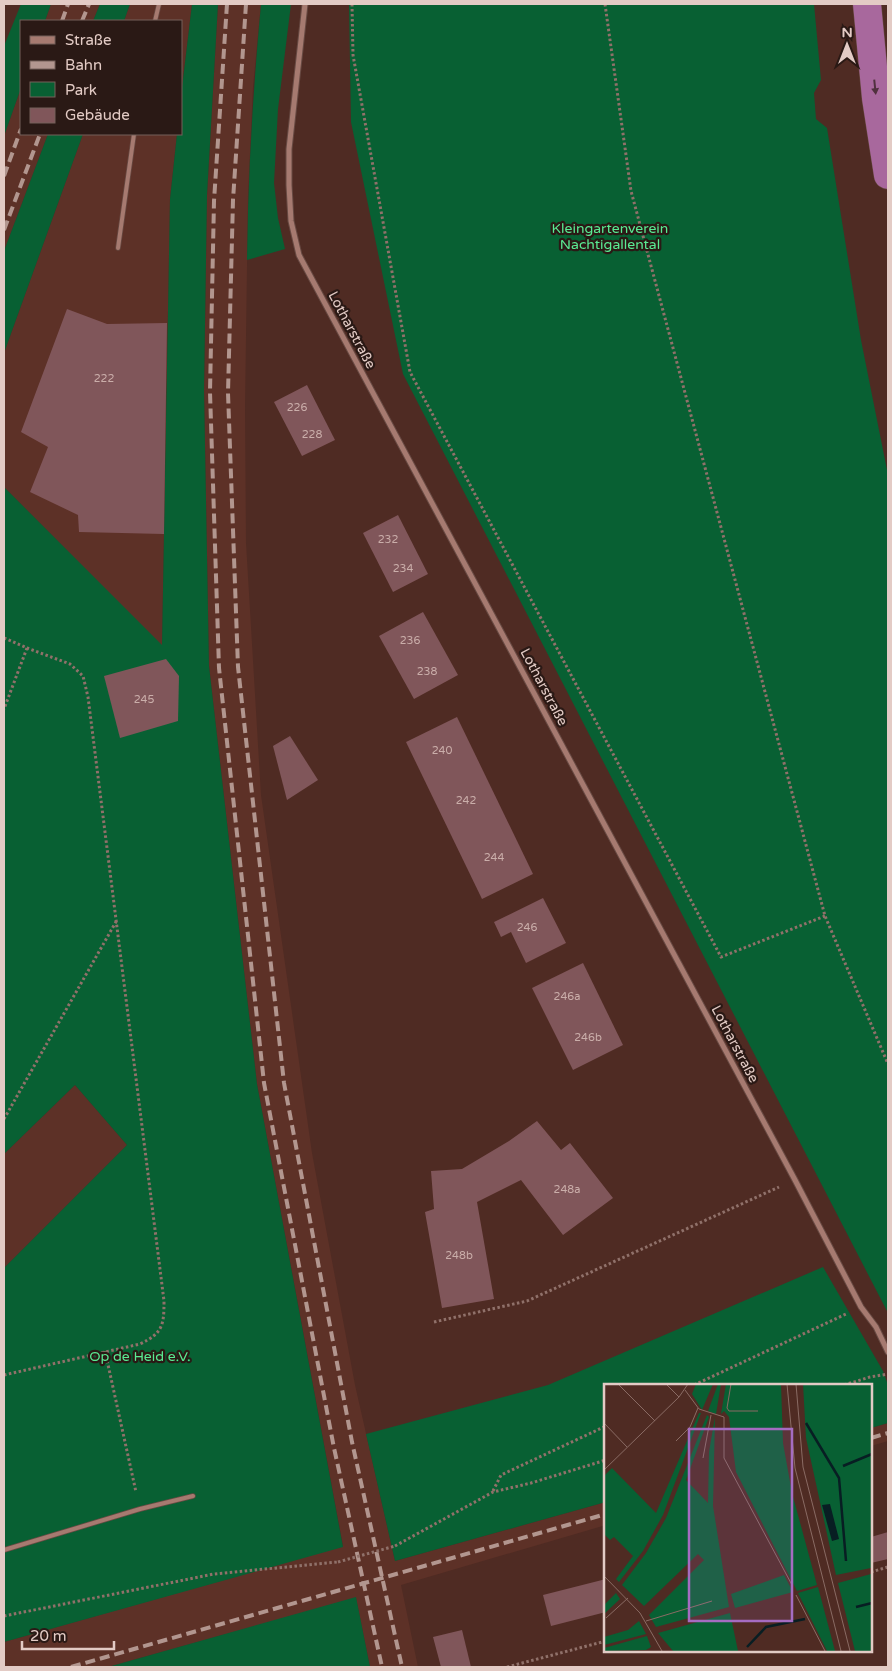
<svg xmlns="http://www.w3.org/2000/svg" width="892" height="1671" viewBox="0 0 892 1671" font-family="'Varela Round',sans-serif">
<style>
.built{fill:#5d3127}
.green{fill:#086033}
.building{fill:#80565a}
.lines{fill:none;stroke-linecap:round;stroke-linejoin:round}
.lane-casing{stroke:#684a43;stroke-width:5.5}
.street-casing{stroke:#684a43;stroke-width:7}
.highway-casing{stroke:#684a43;stroke-width:29}
.path{stroke:#90716a;stroke-width:3;stroke-dasharray:2.5 2.5;stroke-linecap:butt}
.lane{stroke:#a67a70;stroke-width:4}
.street{stroke:#a67a70;stroke-width:5}
.highway{stroke:#a8689d;stroke-width:28}
.rail{stroke:#b2968f;stroke-width:4;stroke-dasharray:10 5;stroke-linecap:butt}
.path-bridge{stroke:#90716a;stroke-width:3;stroke-dasharray:2.5 2.5;stroke-linecap:butt}
.oneway{fill:#50313e}
.labels{text-anchor:middle;dominant-baseline:central;stroke-width:4.5;stroke-linejoin:round;paint-order:stroke}
.number-label{font-size:11px;fill:#caaeaa}
.park-label{font-size:14px;fill:#5aeb93;stroke:#2a1915}
.street-label{font-size:14px;fill:#e3cbc5;stroke:#2a1915}
.inset-river{fill:none;stroke:#081e23;stroke-width:2.5}
.inset-road{fill:none;stroke:#8a6b64;stroke-width:1}
.view{fill:#a56cc1;fill-opacity:0.15;stroke:#a56cc1;stroke-width:2.5}
.inset-edge{fill:none;stroke:#e3cbc5;stroke-width:2.5}
</style>
<rect width="100%" height="100%" fill="#4f2b23"/>
<g class="built">
<polygon points="51,4 100,4 93,21 45,21"/>
<polygon points="130,4 192,4 181,96 181,21 124,21"/>
<polygon points="218,4 261,4 253,87 248,196 245,408 246,543 261,795 312,1153 355,1385 395,1561 606,1502 606,1525 401,1585 418,1667 370,1667 356,1598 108,1667 4,1667 4,1642 343,1546 257,1084 209,666 204,390 207,195"/>
<polygon points="21,88 21,134 48,134 4,251 4,136"/>
<polygon points="83,134 177,134 170,199 162,646 4,487 4,353"/>
<polygon points="75,1085 127,1145 4,1268 4,1154"/>
<polygon points="888,1423 888,1441 871,1446 871,1428"/>
</g>
<g class="green">
<polygon points="21,4 51,4 45,21 21,21 21,88 4,136 4,46"/>
<polygon points="100,4 130,4 124,21 93,21"/>
<polygon points="192,4 218,4 207,195 204,390 209,666 257,1084 343,1547 4,1642 4,1268 127,1145 75,1085 4,1154 4,487 162,645 170,199 177,134 181,134 181,96"/>
<path d="M261,4H291L278,109L274,183L278,218L285,249L247,260C248,174 253,89 261,4Z"/>
<polygon points="349,4 814,4 821,80 814,93 816,119 827,128 861,340 888,475 888,1313 403,374 351,122"/>
<polygon points="48,134 83,134 4,353 4,251"/>
<polygon points="823,1267 883,1371 888,1385 888,1423 871,1428 871,1385 606,1385 606,1502 395,1561 366,1434 548,1385"/>
<polygon points="356,1597 370,1667 108,1667"/>
</g>
<g class="building">
<polygon points="67,309 107,324 167,323 164,534 79,532 78,515 30,492 48,447 21,432"/>
<polygon points="307,385 335,440 302,456 274,402"/>
<polygon points="398,515 428,574 393,592 363,533"/>
<polygon points="423,612 458,675 414,699 379,636"/>
<polygon points="166,659 179,676 178,721 120,738 104,676"/>
<polygon points="457,717 533,874 482,899 406,742"/>
<polygon points="290,736 318,780 287,800 273,746"/>
<polygon points="543,898 566,943 526,963 511,932 501,937 494,922"/>
<polygon points="583,963 623,1045 573,1070 532,988"/>
<polygon points="537,1121 561,1150 570,1143 613,1198 563,1235 521,1180 477,1202 494,1299 442,1308 425,1212 434,1209 431,1171 462,1169 509,1141"/>
<polygon points="888,1532 888,1559 871,1563 871,1537"/>
<polygon points="606,1579 606,1612 551,1626 543,1595"/>
<polygon points="462,1630 471,1667 441,1667 433,1637"/>
</g>
<g class="lines">
<g class="lane-casing">
<g id="lane">
<polyline points="155,21 159,4"/>
<polyline points="118,248 134,134"/>
<polyline points="4,1550 140,1509 193,1496"/>
</g>
</g>
<g class="street-casing">
<polyline id="street" points="305,4 289,149 289,185 291,221 299,255 795,1180 861,1307 876,1327 888,1352"/>
</g>
<g class="highway-casing">
<polyline id="highway" points="867,4 876,98 888,175"/>
</g>
<g class="path">
<polyline points="352,4 353,55 410,372 721,957 825,916"/>
<polyline points="605,4 631,191 825,916 888,1064"/>
<polyline points="4,638 27,648 4,709"/>
<polyline points="4,1119 117,920"/>
<polyline points="434,1322 527,1301 779,1187"/>
<polyline points="105,1351 136,1492"/>
<path d="M4,1375L140,1344C163,1333 164,1325 164,1301L88,697L83,676L70,664L27,648"/>
<polyline points="694,1385 846,1314"/>
<polyline points="844,1385 870,1377 888,1374"/>
<polyline points="493,1491 501,1475 606,1426"/>
<polyline points="395,1546 493,1492 531,1483 606,1460"/>
<polyline points="871,1572 888,1567"/>
<polyline points="4,1616 214,1574 338,1562"/>
<polyline points="507,1667 606,1641"/>
</g>
<use href="#lane" class="lane"/>
<use href="#street" class="street"/>
<use href="#highway" class="highway"/>
<g class="rail">
<polyline points="227,4 214,201 210,392 219,668 264,1083 334,1448 382,1667"/>
<polyline points="246,4 233,200 228,393 238,667 284,1083 352,1442 402,1667"/>
<polyline points="62,21 68,4"/>
<polyline points="82,21 89,4"/>
<polyline points="4,176 21,129"/>
<polyline points="4,230 40,134"/>
<polyline points="871,1438 888,1433"/>
<polyline points="71,1667 606,1514"/>
</g>
<polyline class="path-bridge" points="338,1562 395,1546"/>
</g>
<defs><path id="oneway-solid" d="M-6-.8H1V-3.2L6.5 0L1 3.2V.8H-6Z" transform="scale(1.25)"/></defs>
<use class="oneway" href="#oneway-solid" transform="translate(875 87) rotate(84)"/>
<g class="labels">
<g class="number-label">
<text x="104" y="378">222</text>
<text x="297" y="407">226</text>
<text x="312" y="434">228</text>
<text x="388" y="539">232</text>
<text x="403" y="568">234</text>
<text x="410" y="640">236</text>
<text x="427" y="671">238</text>
<text x="144" y="699">245</text>
<text x="442" y="750">240</text>
<text x="466" y="800">242</text>
<text x="494" y="857">244</text>
<text x="527" y="927">246</text>
<text x="567" y="996">246a</text>
<text x="588" y="1037">246b</text>
<text x="567" y="1189">248a</text>
<text x="459" y="1255">248b</text>
</g>
<g class="park-label">
<text x="610" y="228">Kleingartenverein<tspan x="610" dy="16">Nachtigallental</tspan></text>
<text x="140" y="1356">Op de Heid e.V.</text>
</g>
<g class="street-label">
<text transform="translate(352 330) rotate(62)">Lotharstraße</text>
<text transform="translate(544 687) rotate(62)">Lotharstraße</text>
<text transform="translate(735 1044) rotate(62)">Lotharstraße</text>
</g>
</g>
<g transform="translate(604 1384)">
<rect width="268" height="268" fill="#4f2b23"/>
<path d="M92,0H109L98,26L88,10ZM114,0H117L112,30L104,27ZM122,0H177L179,59L188,109L213,201L193,207L132,88L125,33L120,27L117,30ZM199,0H267V184L232,191L202,54ZM95,29H97L59,131L39,167L15,198L12,195L29,172L10,153L6,156L0,150V92L8,84L52,129ZM103,31L105,33L82,96L104,119L105,68L111,33L109,122L125,223L52,243L45,231L100,176L94,170L40,222L18,201L42,169L62,134ZM267,190V267H251L234,199ZM180,191L189,208L131,224L127,210ZM214,203L231,267H223L194,209ZM12,209L16,215L0,230V221ZM126,229L134,267H69L54,249ZM35,237L42,250L0,261V253L24,246ZM43,252L47,263L42,266L0,267V264Z" fill="#086033"/>
<path d="M226,120L235,155L228,157L218,121Z" fill="#081e23"/>
<path class="inset-river" d="M202,39L235,94L242,177M239,82L268,70M252,223L268,219M143,263L162,243L201,235"/>
<path class="inset-road" d="M14,0L51,37M62,0L75,13M127,0L123,24L125,27H154M183,0L191,84L237,267M192,0L199,83L246,267M81,6L95,25L120,33M120,33V74L188,201M0,39L23,63M72,57L86,43L94,24M99,74L107,31M0,86L75,13L84,0M0,192L36,229L58,267M192,211L221,267M2,234L24,214M42,237L108,217"/>
<path class="view" d="M85,45H188V237H85Z"/>
<rect width="268" height="268" class="inset-edge"/>
</g>
<rect width="892" height="1671" fill="none" stroke="#e3cbc5" stroke-width="10"/>
<rect x="20" y="20" width="162" height="115" fill="#2a1915" stroke="#74605b"/>
<rect x="30" y="36" width="25" height="8" fill="#a67a70" stroke="#74605b"/>
<text x="65" y="45" font-size="15" fill="#e3cbc5">Straße</text>
<rect x="30" y="61" width="25" height="8" fill="#b2968f" stroke="#74605b"/>
<text x="65" y="70" font-size="15" fill="#e3cbc5">Bahn</text>
<rect x="30" y="82" width="25" height="15" fill="#086033" stroke="#74605b"/>
<text x="65" y="95" font-size="15" fill="#e3cbc5">Park</text>
<rect x="30" y="108" width="25" height="15" fill="#80565a" stroke="#74605b"/>
<text x="65" y="120" font-size="15" fill="#e3cbc5">Gebäude</text>
<g transform="translate(847 45)" stroke="#2a1915" stroke-width="4" paint-order="stroke">
<path d="M0-4L9 19L0 12L-9 19Z" fill="#e3cbc5"/>
<text y="-8" font-size="14" font-weight="bold" text-anchor="middle" fill="#e3cbc5">N</text>
</g>
<path d="M22 1641v8h92v-8" fill="none" stroke="#e3cbc5" stroke-width="2.5"/>
<text x="30" y="1641" font-size="15" fill="#e3cbc5" stroke="#2a1915" stroke-width="4" paint-order="stroke">20 m</text>
</svg>
